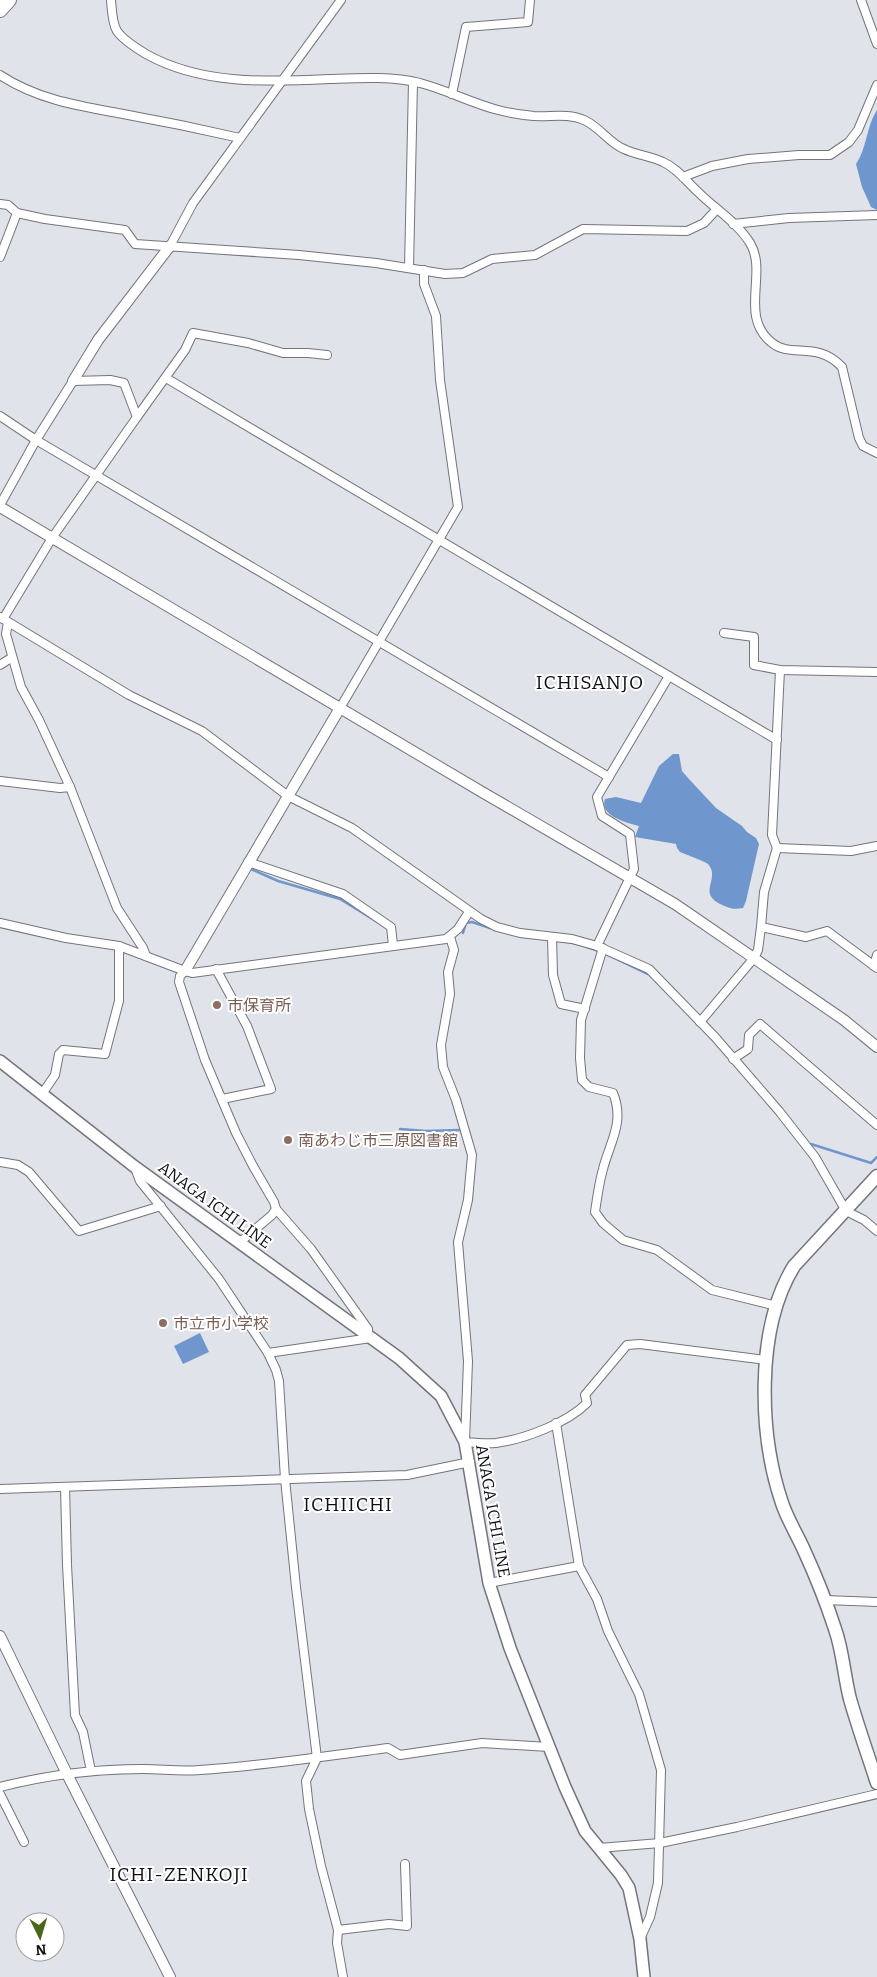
<svg xmlns="http://www.w3.org/2000/svg" width="877" height="1977" viewBox="0 0 877 1977" font-family="Bitter,'Noto Sans JP',serif">
<style>
.water{fill:#7097cd}
.lines{fill:none;stroke-linecap:round;stroke-linejoin:round}
.stream{stroke:#7097cd;stroke-width:2.5}
.minor-casing{stroke:#73757b;stroke-width:10}
.tertiary-casing{stroke:#73757b;stroke-width:12}
.secondary-casing{stroke:#73757b;stroke-width:14}
.primary-casing{stroke:#73757b;stroke-width:15}
.trunk-casing{stroke:#73757b;stroke-width:16}
.minor{stroke:#fff;stroke-width:8}
.tertiary{stroke:#fff;stroke-width:10}
.secondary{stroke:#fff;stroke-width:11}
.primary{stroke:#fff;stroke-width:12}
.trunk{stroke:#fff;stroke-width:14}
.education-dot{fill:#8d6e63;stroke:#fff;stroke-width:2}
.labels{text-anchor:middle;dominant-baseline:central;stroke-width:4;stroke-linejoin:round;paint-order:stroke}
.education-label{font-size:16px;fill:#785e54;stroke:#fff;text-anchor:start}
.street-label{font-size:16px;fill:#0f1013;stroke:#fff}
.quarter-label{font-size:19px;letter-spacing:1px;fill:#0f1013;stroke:#fff}
</style>
<rect width="100%" height="100%" fill="#e1e3ea"/>
<g class="water">
<path d="M877,110V210L871,207L862,187L856,164C867,148 866,127 877,110Z"/>
<path d="M673,754H679L682,771L688,778L716,808L742,826L747,832L756,838L759,844L746,901L743,908C733,910 729,908 720,904C697,892 721,879 708,864C706,862 685,854 680,852L677,848L676,844L635,837L639,826C627,823 599,816 605,799L616,797L641,803L659,766Z"/>
<polygon points="200,1333 209,1352 183,1364 174,1346"/>
</g>
<g class="lines">
<g class="stream">
<polyline points="251,869 278,881 340,899 384,926"/>
<polyline points="463,933 466,923 472,922 490,928"/>
<path d="M507,933C529,940 551,938 573,943C599,949 624,963 648,974"/>
<polyline points="400,1129 426,1131 460,1130"/>
<polyline points="811,1144 871,1163 877,1157"/>
</g>
<g class="minor-casing">
<g id="minor">
<path d="M111,0C112,10 112,23 117,31C123,40 136,48 146,54C201,85 267,82 329,79C359,78 390,76 420,83C447,90 471,103 498,110C509,113 523,115 534,116C551,117 568,113 584,120C600,127 609,143 624,149C636,155 651,156 663,162C677,168 687,182 698,192C715,209 737,222 750,243C768,272 739,316 771,342C790,359 817,340 842,367L859,438L863,446L877,453"/>
<polyline points="861,0 877,44"/>
<path d="M0,75C38,100 80,106 123,114C162,121 201,129 240,138"/>
<polyline points="452,94 466,27 528,22 530,0"/>
<polyline points="683,177 712,166 748,159 799,155 830,155 849,142 858,130 877,85"/>
<polyline points="0,204 8,205 17,213 45,219 125,230 135,244 299,255 376,263 445,274 463,273 492,259 535,255 583,229 687,231 704,223 717,209"/>
<polyline points="733,224 789,218 877,215"/>
<polyline points="170,246 193,203 341,0"/>
<polyline points="0,257 17,213"/>
<polyline points="409,268 413,82"/>
<polyline points="166,378 777,740"/>
<polyline points="0,416 36,440 609,777"/>
<polyline points="137,417 185,350 193,333 248,343 283,353 308,353 327,355"/>
<polyline points="0,505 36,440 73,381 110,380 124,383 137,417 52,538 3,619"/>
<polyline points="0,617 129,695 202,731 288,796 352,828 481,919 497,927 520,933 572,939 597,946 649,969 715,1037 779,1111 815,1157 846,1211 864,1220 877,1231"/>
<polyline points="8,622 6,634 21,687 39,720 70,787 117,908 143,948 146,956"/>
<polyline points="724,633 754,637 754,665 780,670 877,672"/>
<polyline points="0,665 11,658"/>
<polyline points="340,708 458,507 440,380 436,316 424,284 424,270"/>
<polyline points="0,781 60,788 70,787"/>
<polyline points="777,848 851,851 877,846"/>
<polyline points="248,862 343,894 391,927 393,945"/>
<polyline points="0,923 66,938 119,946 185,971 192,973 446,939 458,929 469,912"/>
<polyline points="761,927 764,892 777,848 772,835 780,670"/>
<path d="M450,937L454,950L448,972L450,994L441,1045L443,1067L456,1100L472,1155L468,1200L458,1242L468,1361L465,1442C475,1443 486,1444 496,1443C525,1439 567,1423 587,1403L585,1395L627,1345L640,1344L766,1360"/>
<polyline points="552,937 553,975 561,1004 585,1009"/>
<polyline points="597,946 634,869 630,834 602,816 597,797 669,676"/>
<path d="M603,948L581,1020L580,1058L582,1080L589,1087L613,1093C625,1122 610,1142 603,1169C599,1183 597,1198 595,1212L603,1223L623,1240L657,1250L712,1290L777,1306"/>
<polyline points="874,966 877,955"/>
<polyline points="216,969 247,1026 271,1089 222,1099"/>
<polyline points="185,971 180,976 179,982 205,1060 236,1133 253,1166 274,1202 276,1209 272,1215 239,1243"/>
<polyline points="700,1022 754,958 758,950 761,927 806,937 827,931 877,968"/>
<polyline points="733,1059 748,1049 749,1035 760,1024 877,1125"/>
<polyline points="42,1094 55,1075 59,1054 63,1050 105,1054 119,1001 119,946"/>
<polyline points="0,1162 18,1165 29,1172 79,1231 161,1206"/>
<polyline points="135,1168 140,1181 219,1279 268,1353 276,1370 279,1381 285,1479 296,1587 317,1758 306,1781 309,1809 321,1866 338,1930 337,1943 343,1977"/>
<polyline points="276,1209 311,1249 368,1329 368,1336"/>
<polyline points="268,1353 371,1338"/>
<polyline points="556,1423 579,1566 597,1599 608,1631 639,1694 661,1770 658,1883 650,1917 640,1939"/>
<polyline points="65,1487 67,1565 75,1715 83,1732 91,1771"/>
<polyline points="0,1489 407,1475 470,1462"/>
<polyline points="489,1583 579,1566"/>
<polyline points="825,1600 877,1602"/>
<path d="M0,1787C47,1775 94,1769 143,1769C162,1769 181,1772 200,1770C263,1766 325,1756 388,1748L400,1755L482,1743L549,1747"/>
<polyline points="0,1794 24,1842"/>
<polyline points="599,1848 660,1843 737,1827 877,1794"/>
<polyline points="338,1930 389,1924 407,1926 405,1864"/>
</g>
</g>
<g class="tertiary-casing">
<g id="tertiary">
<polyline points="73,381 98,340 170,246"/>
<polyline points="0,507 482,792 675,904 844,1020 877,1047"/>
<polyline points="185,971 340,708"/>
<polyline points="0,1636 67,1774 170,1977"/>
</g>
</g>
<g class="secondary-casing">
<polyline id="secondary" points="0,1061 135,1167 399,1358 441,1396 465,1442 489,1583 510,1648 565,1787 585,1831 621,1875 629,1888 640,1939 644,1977"/>
</g>
<g class="primary-casing">
<path id="primary" d="M877,1176L794,1266C755,1329 759,1435 782,1503C787,1518 796,1533 803,1548C815,1574 826,1601 835,1629C843,1651 844,1676 850,1699C858,1727 868,1755 877,1783"/>
</g>
<g class="trunk-casing">
<polyline id="trunk" points="0,10 9,0"/>
</g>
<use href="#minor" class="minor"/>
<use href="#tertiary" class="tertiary"/>
<use href="#secondary" class="secondary"/>
<use href="#primary" class="primary"/>
<use href="#trunk" class="trunk"/>
</g>
<g class="education-dot">
<circle cx="217" cy="1005" r="5"/>
<circle cx="288" cy="1140" r="5"/>
<circle cx="163" cy="1323" r="5"/>
</g>
<g class="labels">
<g class="education-label">
<text x="227" y="1005">市保育所</text>
<text x="298" y="1140">南あわじ市三原図書館</text>
<text x="173" y="1323">市立市小学校</text>
</g>
<g class="street-label">
<text transform="translate(215 1205) rotate(36)">ANAGA ICHI LINE</text>
<text transform="translate(493 1511) rotate(80)">ANAGA ICHI LINE</text>
</g>
<g class="quarter-label">
<text x="590" y="682">ICHISANJO</text>
<text x="348" y="1504">ICHIICHI</text>
<text x="179" y="1874">ICHI-ZENKOJI</text>
</g>
</g>
<g transform="translate(40 1937) rotate(175)"><circle r="24" fill="#ffffff" stroke="#9f9fa1"/>
<path d="M0-4L9 19L0 12L-9 19Z" fill="#496619"/>
<text y="-8" font-size="14" font-weight="bold" text-anchor="middle" fill="#0f1013">N</text>
</g>
</svg>
